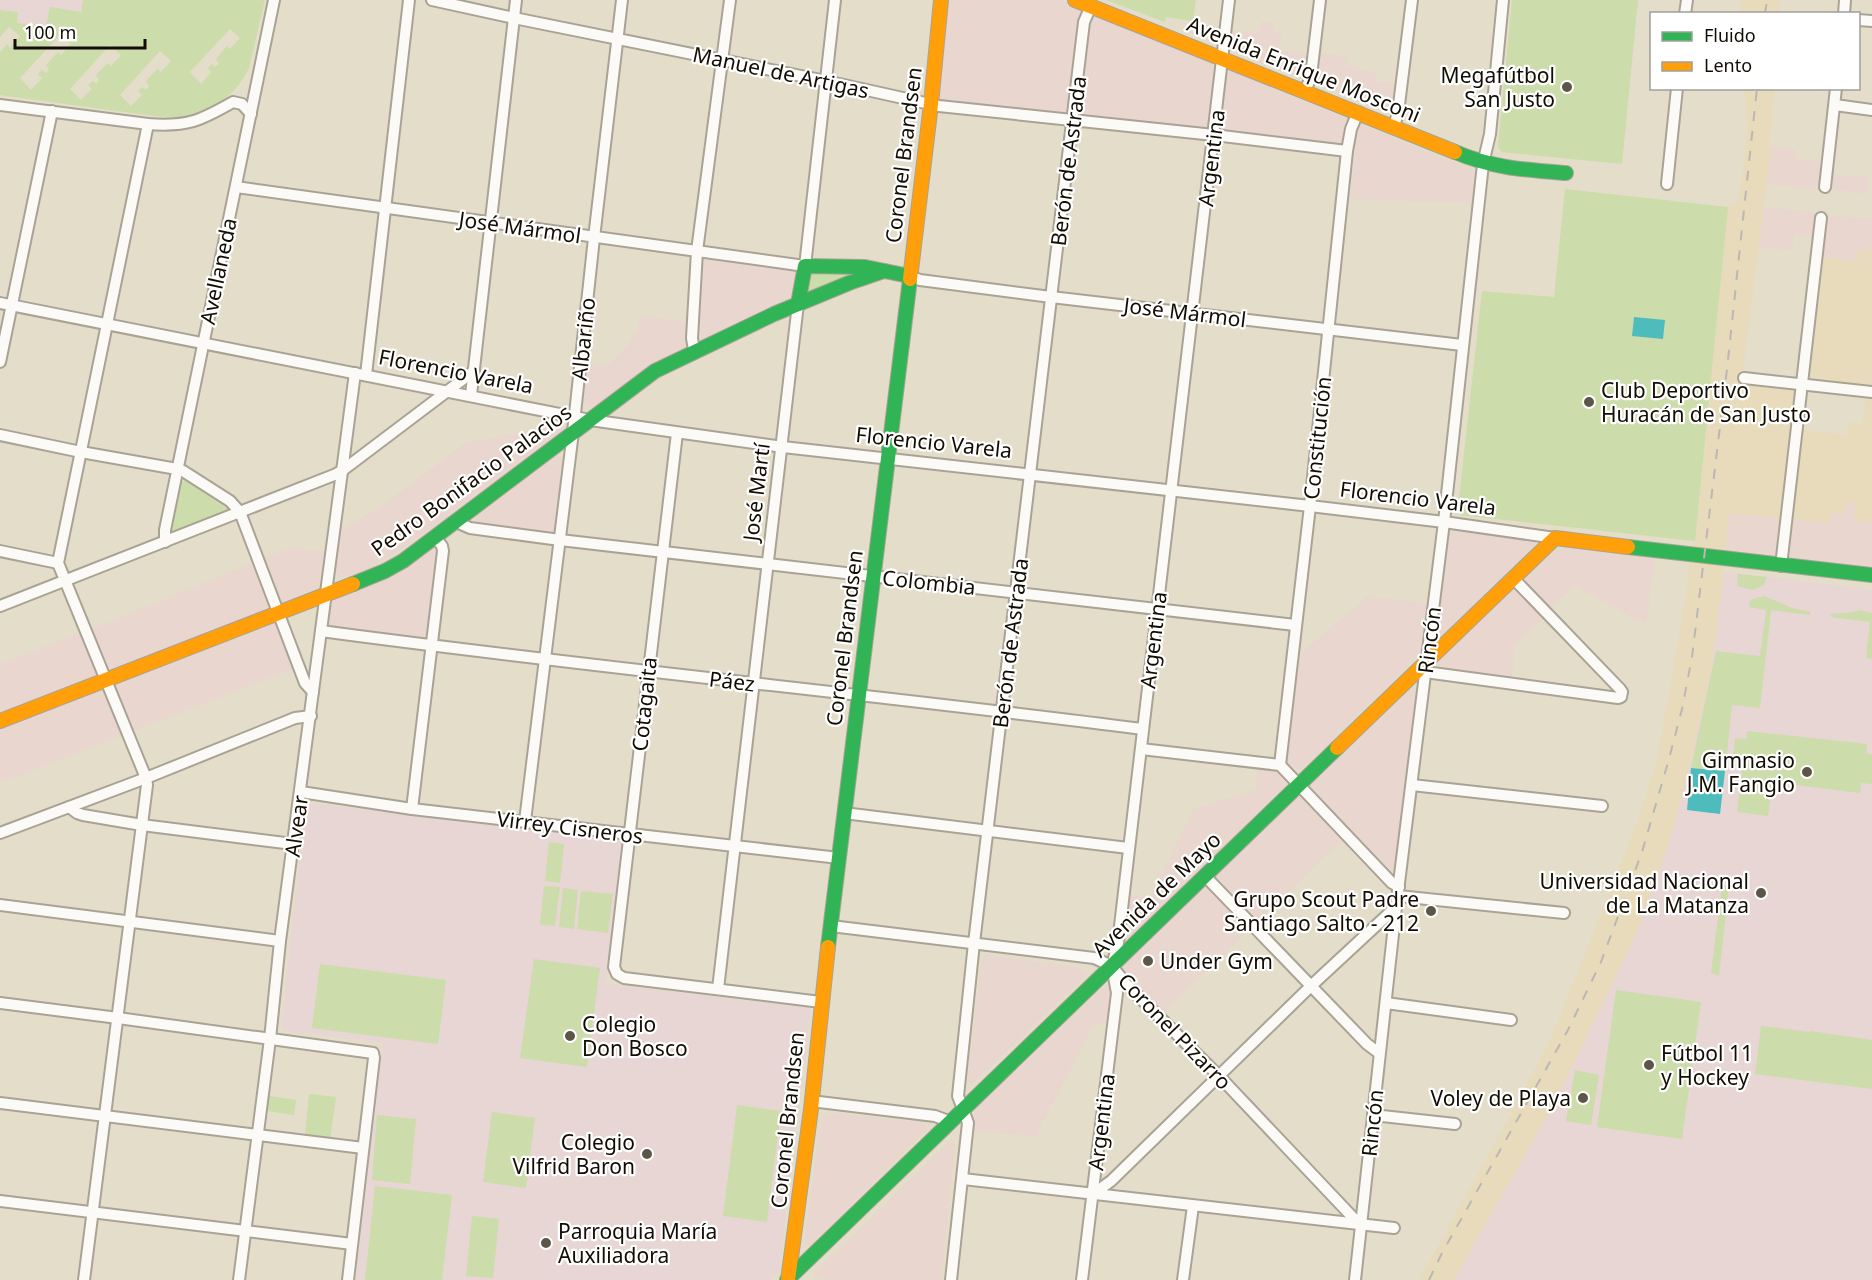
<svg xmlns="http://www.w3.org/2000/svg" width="1872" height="1280" viewBox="0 0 1872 1280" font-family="'Noto Sans',sans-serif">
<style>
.commercial{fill:#e8d6cf}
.built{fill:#e7dbbc}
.education{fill:#e7d6d3}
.green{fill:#ccdcab;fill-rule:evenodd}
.water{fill:#4ebcbd}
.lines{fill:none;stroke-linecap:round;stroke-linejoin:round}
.street-casing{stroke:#a9a395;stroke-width:14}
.fast-casing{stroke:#a9a395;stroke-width:16}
.slow-casing{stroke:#a9a395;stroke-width:16}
.street{stroke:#fbfaf7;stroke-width:10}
.fast{stroke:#30b455;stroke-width:14}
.slow{stroke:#ff9f0a;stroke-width:14}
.rail{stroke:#bab8b3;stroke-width:2;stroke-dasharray:10 10;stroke-linecap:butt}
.poi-dot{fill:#5c5649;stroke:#fff;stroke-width:2}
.labels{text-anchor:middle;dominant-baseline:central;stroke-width:4.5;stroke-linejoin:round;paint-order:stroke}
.street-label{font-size:21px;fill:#120d03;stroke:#fff}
.poi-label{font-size:21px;fill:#120d03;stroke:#fff;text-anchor:end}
</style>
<rect width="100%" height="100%" fill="#e4ddca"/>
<g class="commercial">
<polygon points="947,0 1058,0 1477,172 1477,203 1351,199 1356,147 944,104 937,96"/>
<polygon points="1262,21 1275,23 1272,32 1283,35 1277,50 1309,54 1307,76 1304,79 1235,53 1229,48 1228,46 1230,30 1258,33"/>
<polygon points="1318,53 1348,57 1346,65 1377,73 1376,82 1400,84 1392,113 1389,114 1317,85 1314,79"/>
<polygon points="1770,146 1795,150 1795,159 1820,161 1819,184 1812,189 1766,184"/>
<polygon points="1832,174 1869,178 1867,194 1834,189 1830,183"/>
<polygon points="1763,207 1814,213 1816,217 1814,236 1794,234 1792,249 1758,248"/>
<polygon points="1828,216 1872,219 1872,250 1858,250 1856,261 1819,257 1826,217"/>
<polygon points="709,259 788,269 797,272 793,296 702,339 696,335 700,268 704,262"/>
<polygon points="641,316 690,322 685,349 597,408 589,406 583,400 586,364 608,365 627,346 638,328"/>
<polygon points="569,423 558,436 402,549 367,569 346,577 339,577 336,573 335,567 341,530 382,506 465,443"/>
<polygon points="558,456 564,459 566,463 557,531 554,533 547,534 476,525 476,517 479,513 552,458"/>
<polygon points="1845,502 1856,503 1854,520 1872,522 1872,569 1791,560 1788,557 1787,553 1791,519 1830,523 1831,512"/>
<polygon points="1729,513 1782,518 1778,555 1772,558 1726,552"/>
<polygon points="1452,527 1536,540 1535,545 1444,634 1441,634 1438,632 1435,627 1447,528"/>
<polygon points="433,547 438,549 433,635 427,641 333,629 330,627 328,624 332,603 335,598 387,576"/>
<polygon points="1571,547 1655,558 1646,624 1574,586 1549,610 1523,583 1525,576 1550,553"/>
<polygon points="290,548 330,552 323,586 0,715 0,664 96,627"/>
<polygon points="1513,589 1519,592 1545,616 1514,646 1512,681 1441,672 1437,668 1437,663 1441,659 1509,590"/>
<polygon points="1368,596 1427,604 1422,649 1418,656 1304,767 1299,769 1293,768 1289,765 1288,759 1295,659"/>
<polygon points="274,621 279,626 295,668 0,783 0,728"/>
<polygon points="1414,687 1417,691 1417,696 1397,881 1349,834 1163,1013 1124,973 1123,970 1124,963 1409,688"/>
<polygon points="1258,766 1275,768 1285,779 1284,786 1131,936 1125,938 1124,935 1128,895 1150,897 1194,809 1256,790"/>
<polygon points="986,955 1081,968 1088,974 971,1085 968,1082 982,958"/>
<polygon points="1101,986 1108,988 1112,994 1106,1022 1093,1025 1036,1136 971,1131 976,1107"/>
<polygon points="826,1113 921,1122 927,1129 810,1245 804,1242 821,1118"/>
<polygon points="951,1140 955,1143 941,1280 832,1280 814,1278 813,1274"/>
</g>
<g class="built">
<polygon points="1741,0 1780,0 1779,13 1740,13"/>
<polygon points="1744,89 1774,89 1769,163 1742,381 1793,388 1796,391 1782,518 1729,513 1724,572 1712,665 1691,760 1668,847 1634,939 1554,1104 1454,1280 1419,1280 1510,1116 1551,1038 1637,823 1657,760 1684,607 1689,567 1695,541 1728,207 1738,203 1742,177 1748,127"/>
<polygon points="1858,250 1872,250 1872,389 1807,380 1819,257 1856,261"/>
<polygon points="1866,396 1872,396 1872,522 1854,520 1856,504 1845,502 1843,514 1831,512 1830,523 1791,519 1802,430 1847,435 1849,422 1862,424"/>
</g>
<g class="education">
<polygon points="0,0 83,0 81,12 47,27 17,23 18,12 0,10"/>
<polygon points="1724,572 1872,590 1872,1280 1454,1280 1554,1104 1634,939 1668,847 1691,760 1712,665"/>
<polygon points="306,803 623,840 606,984 811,1008 779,1271 770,1280 356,1280 383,1043 281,1030"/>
</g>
<g class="green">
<path d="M83,0H265L249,68C235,97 208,116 176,119L0,95V52L7,44L10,48L20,36L9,27L0,37V10L18,12L17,23L46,26L50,7L81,12ZM230,29L240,38L230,49L227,46L216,59L219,64L215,67L212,64L208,68L211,72L201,84L190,72ZM60,35L71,44L61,55L58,52L46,65L49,70L46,73L42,70L38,74L42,78L31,90L20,78ZM110,45L121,55L111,66L108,63L96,75L99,80L96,84L93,81L88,85L92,89L81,100L70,89ZM160,51L171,61L161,72L157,69L146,81L149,86L146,90L142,87L138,91L142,95L131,106L120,95Z"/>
<polygon points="1106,0 1196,0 1193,21 1166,17 1165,22"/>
<polygon points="1512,0 1638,0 1622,164 1502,152 1498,147"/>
<polygon points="1565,189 1728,207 1695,541 1460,515 1458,507 1482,291 1554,297"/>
<polygon points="814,270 849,270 853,276 807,295 809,275"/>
<polygon points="183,481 188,481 228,504 230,509 173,534 172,530 181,484"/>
<polygon points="1738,574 1767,577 1764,585 1752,590 1737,586"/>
<polygon points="1764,596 1792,608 1810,612 1810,615 1771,610 1760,708 1732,705 1725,771 1691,768 1716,651 1760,656 1766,610 1749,607 1750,600"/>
<polygon points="1859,610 1872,613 1872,659 1866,658 1870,622 1831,617 1831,614 1853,612"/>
<polygon points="1747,731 1867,744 1866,753 1872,754 1872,784 1861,783 1860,793 1772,782 1768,816 1737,812 1743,762 1733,761 1735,738 1746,739"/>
<polygon points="549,842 564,844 560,883 545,881"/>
<polygon points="1726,884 1729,885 1719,976 1711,973 1722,886"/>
<polygon points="544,886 560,887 555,926 540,925"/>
<polygon points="563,888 578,890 574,929 559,927"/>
<polygon points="581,891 613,894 608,933 577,929"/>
<polygon points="534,959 600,968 587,1067 520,1058"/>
<polygon points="320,964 446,980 438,1044 312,1028"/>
<polygon points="1616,990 1701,1002 1682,1139 1597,1127"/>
<polygon points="1761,1026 1810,1032 1810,1031 1872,1040 1872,1089 1755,1074"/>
<polygon points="1575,1070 1599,1075 1591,1125 1566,1121"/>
<polygon points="309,1094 336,1097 330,1140 305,1136"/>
<polygon points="269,1096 296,1100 294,1115 267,1111"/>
<polygon points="737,1105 781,1111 767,1222 723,1216"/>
<polygon points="492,1112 535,1118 526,1188 483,1182"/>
<polygon points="377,1115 416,1119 410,1184 372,1180"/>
<polygon points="375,1186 452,1195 442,1280 365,1280"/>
<polygon points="472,1216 499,1219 493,1278 466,1276"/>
</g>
<g class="water">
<polygon points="1634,317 1665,320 1663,339 1632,336"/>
<polygon points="1691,768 1725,771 1720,814 1687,810"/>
</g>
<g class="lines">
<g class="street-casing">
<g id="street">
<polyline points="432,0 514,18 826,81 939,106 1214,135 1347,151"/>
<polyline points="1685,14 1687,0"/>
<polyline points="1844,14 1845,0"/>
<polyline points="1858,20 1872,21"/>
<polyline points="1305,92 1311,76 1320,0"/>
<path d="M0,105L148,124C187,127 200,121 233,102L242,104L251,114"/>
<polyline points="1835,105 1872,110"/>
<polyline points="1394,126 1398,113 1412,0"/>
<polyline points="1667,184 1677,88"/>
<polyline points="236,187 805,266 835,0"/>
<polyline points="1825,187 1836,88"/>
<polyline points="909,276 920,280 1051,297 1462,345"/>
<polyline points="0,303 590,420 783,447 1310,506 1444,522 1555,538"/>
<polyline points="694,350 692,338 697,251 730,0"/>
<polyline points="0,362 52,111"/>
<polyline points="366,375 409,0"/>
<polyline points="1744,378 1872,392"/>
<polyline points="471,395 516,0"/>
<polyline points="677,433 614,967 617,974 624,978 821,1002"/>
<polyline points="0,435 81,452 177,469 183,471 230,501 240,512 305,683 313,692"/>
<polyline points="459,519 461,524 470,528 560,540 1295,625"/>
<polyline points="165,542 165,530 274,0"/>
<polyline points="0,551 58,563"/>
<polyline points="1781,566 1821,218"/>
<polyline points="0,606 334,475 343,470 474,371"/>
<path d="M321,631C595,668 869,694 1143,729"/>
<polyline points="1425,672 1618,698 1621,697 1622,692 1620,689 1513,578"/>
<polyline points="1141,749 1280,765 1392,883 1399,887"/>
<polyline points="1280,765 1310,506 1347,151 1351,129 1358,112"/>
<polyline points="1412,785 1602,806"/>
<polyline points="301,792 412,809 839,858"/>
<polyline points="69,807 77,813 83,815 142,825 293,844"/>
<polyline points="412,809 443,551 442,546 435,537"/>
<polyline points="844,813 1128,848"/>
<polyline points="525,821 573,432 594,238 622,0"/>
<polyline points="0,833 146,778 295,718 311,716"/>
<polyline points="1205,876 1367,1044 1379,1053"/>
<polyline points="1398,896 1564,913"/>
<polyline points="0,905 280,941"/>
<polyline points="831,926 1094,958 1112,966 1126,984 1219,1076 1360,1225"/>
<polyline points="718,989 798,304"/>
<polyline points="0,1003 118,1018 373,1053 374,1058 348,1280"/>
<polyline points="1386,1003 1511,1020"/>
<polyline points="811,1101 935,1116 951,1122"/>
<polyline points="0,1103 363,1148"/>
<polyline points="1373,1115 1455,1124"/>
<polyline points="963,1179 1394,1228"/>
<polyline points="1093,1194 1111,1181 1312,985 1396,907"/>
<polyline points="0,1201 352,1244"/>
<polyline points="84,1280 147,785 146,778 58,563 148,124"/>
<polyline points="239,1280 270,1039 280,941 355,373"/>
<polyline points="951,1280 968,1123 958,1096 974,943 1084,22 1091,6"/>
<polyline points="1082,1280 1117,993 1112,966 1118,943 1229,0"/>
<polyline points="1183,1280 1193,1206"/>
<polyline points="1355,1280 1396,907 1444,522 1483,164 1490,134 1503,0"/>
</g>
</g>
<g class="fast-casing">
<g id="fast">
<path d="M1455,152C1492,168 1526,170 1566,173"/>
<polyline points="798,304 805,266 865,267 909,276"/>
<polyline points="1628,547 1872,575"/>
<polyline points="353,584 385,571 403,561 655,371 774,314 849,283 884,271"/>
<polyline points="828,947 910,279"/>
<polyline points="787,1280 1337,748"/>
</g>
</g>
<g class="slow-casing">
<g id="slow">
<polyline points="1075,0 1455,152"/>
<polyline points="910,279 931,104 941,0"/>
<polyline points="0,721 353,584"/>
<polyline points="1337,748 1555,538 1628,547"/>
<polyline points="788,1280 811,1109 828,947"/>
</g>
</g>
<use href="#street" class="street"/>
<use href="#fast" class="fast"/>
<use href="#slow" class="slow"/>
<g class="rail">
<polyline points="1765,14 1767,0"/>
<polyline points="1429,1280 1442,1253 1568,1030 1601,962 1642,852 1669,759 1682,709 1692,657 1727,369 1757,88"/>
</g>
</g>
<g class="poi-dot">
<circle cx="1567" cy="87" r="6"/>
<circle cx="1589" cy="402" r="6"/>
<circle cx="1807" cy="772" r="6"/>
<circle cx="1761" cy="893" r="6"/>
<circle cx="1431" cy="911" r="6"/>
<circle cx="1148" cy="961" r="6"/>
<circle cx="570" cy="1036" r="6"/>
<circle cx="1649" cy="1065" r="6"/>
<circle cx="1583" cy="1098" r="6"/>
<circle cx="647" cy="1154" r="6"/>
<circle cx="546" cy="1243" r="6"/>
</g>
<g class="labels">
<g class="street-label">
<text transform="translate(1304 69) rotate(22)">Avenida Enrique Mosconi</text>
<text transform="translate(781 72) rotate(12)">Manuel de Artigas</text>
<text transform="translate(903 155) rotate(-83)">Coronel Brandsen</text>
<text transform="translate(1211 158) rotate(-83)">Argentina</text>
<text transform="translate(1068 161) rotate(-83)">Berón de Astrada</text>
<text transform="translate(520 227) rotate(8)">José Mármol</text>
<text transform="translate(218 271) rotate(-78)">Avellaneda</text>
<text transform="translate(1185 312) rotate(7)">José Mármol</text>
<text transform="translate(583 339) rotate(-84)">Albariño</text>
<text transform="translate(456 371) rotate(11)">Florencio Varela</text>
<text transform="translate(1317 438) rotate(-84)">Constitución</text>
<text transform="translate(934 442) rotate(6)">Florencio Varela</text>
<text transform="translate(471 480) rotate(-36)">Pedro Bonifacio Palacios</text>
<text transform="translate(756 492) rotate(-83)">José Martí</text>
<text transform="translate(1418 498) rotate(7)">Florencio Varela</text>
<text transform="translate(929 582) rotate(6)">Colombia</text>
<text transform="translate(844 638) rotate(-83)">Coronel Brandsen</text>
<text transform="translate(1153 640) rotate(-83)">Argentina</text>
<text transform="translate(1429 640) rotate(-83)">Rincón</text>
<text transform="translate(1010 643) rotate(-83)">Berón de Astrada</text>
<text transform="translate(732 681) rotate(7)">Páez</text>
<text transform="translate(644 704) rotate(-84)">Cotagaita</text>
<text transform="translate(296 826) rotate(-82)">Alvear</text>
<text transform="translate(570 827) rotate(7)">Virrey Cisneros</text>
<text transform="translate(1156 894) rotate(-44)">Avenida de Mayo</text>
<text transform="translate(1175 1031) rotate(46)">Coronel Pizarro</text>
<text transform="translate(787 1120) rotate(-84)">Coronel Brandsen</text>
<text transform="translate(1101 1122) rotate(-83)">Argentina</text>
<text transform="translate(1372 1123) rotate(-84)">Rincón</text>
</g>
<g class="poi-label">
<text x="1555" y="75">Megafútbol<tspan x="1555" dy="24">San Justo</tspan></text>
<text x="1601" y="390" text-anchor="start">Club Deportivo<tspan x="1601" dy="24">Huracán de San Justo</tspan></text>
<text x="1795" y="760">Gimnasio<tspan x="1795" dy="24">J.M. Fangio</tspan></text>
<text x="1749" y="881">Universidad Nacional<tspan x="1749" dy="24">de La Matanza</tspan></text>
<text x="1419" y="899">Grupo Scout Padre<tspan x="1419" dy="24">Santiago Salto - 212</tspan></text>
<text x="1160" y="961" text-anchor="start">Under Gym</text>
<text x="582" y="1024" text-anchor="start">Colegio<tspan x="582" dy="24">Don Bosco</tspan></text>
<text x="1661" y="1053" text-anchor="start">Fútbol 11<tspan x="1661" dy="24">y Hockey</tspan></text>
<text x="1571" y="1098">Voley de Playa</text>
<text x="635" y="1142">Colegio<tspan x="635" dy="24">Vilfrid Baron</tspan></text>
<text x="558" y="1231" text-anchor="start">Parroquia María<tspan x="558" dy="24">Auxiliadora</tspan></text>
</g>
</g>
<rect x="1650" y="12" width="210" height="78" fill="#ffffff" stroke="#a09e9a" stroke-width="1.5"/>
<rect x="1662" y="32" width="30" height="9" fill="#30b455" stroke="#a09e9a" stroke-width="1.5"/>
<text x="1704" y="42" font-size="18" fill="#120d03">Fluido</text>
<rect x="1662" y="62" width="30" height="9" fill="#ff9f0a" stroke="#a09e9a" stroke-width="1.5"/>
<text x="1704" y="72" font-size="18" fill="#120d03">Lento</text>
<path d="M15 39v9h130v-9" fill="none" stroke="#120d03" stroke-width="3"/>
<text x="24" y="39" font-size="18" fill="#120d03" stroke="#ffffff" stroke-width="4.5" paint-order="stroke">100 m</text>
</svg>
